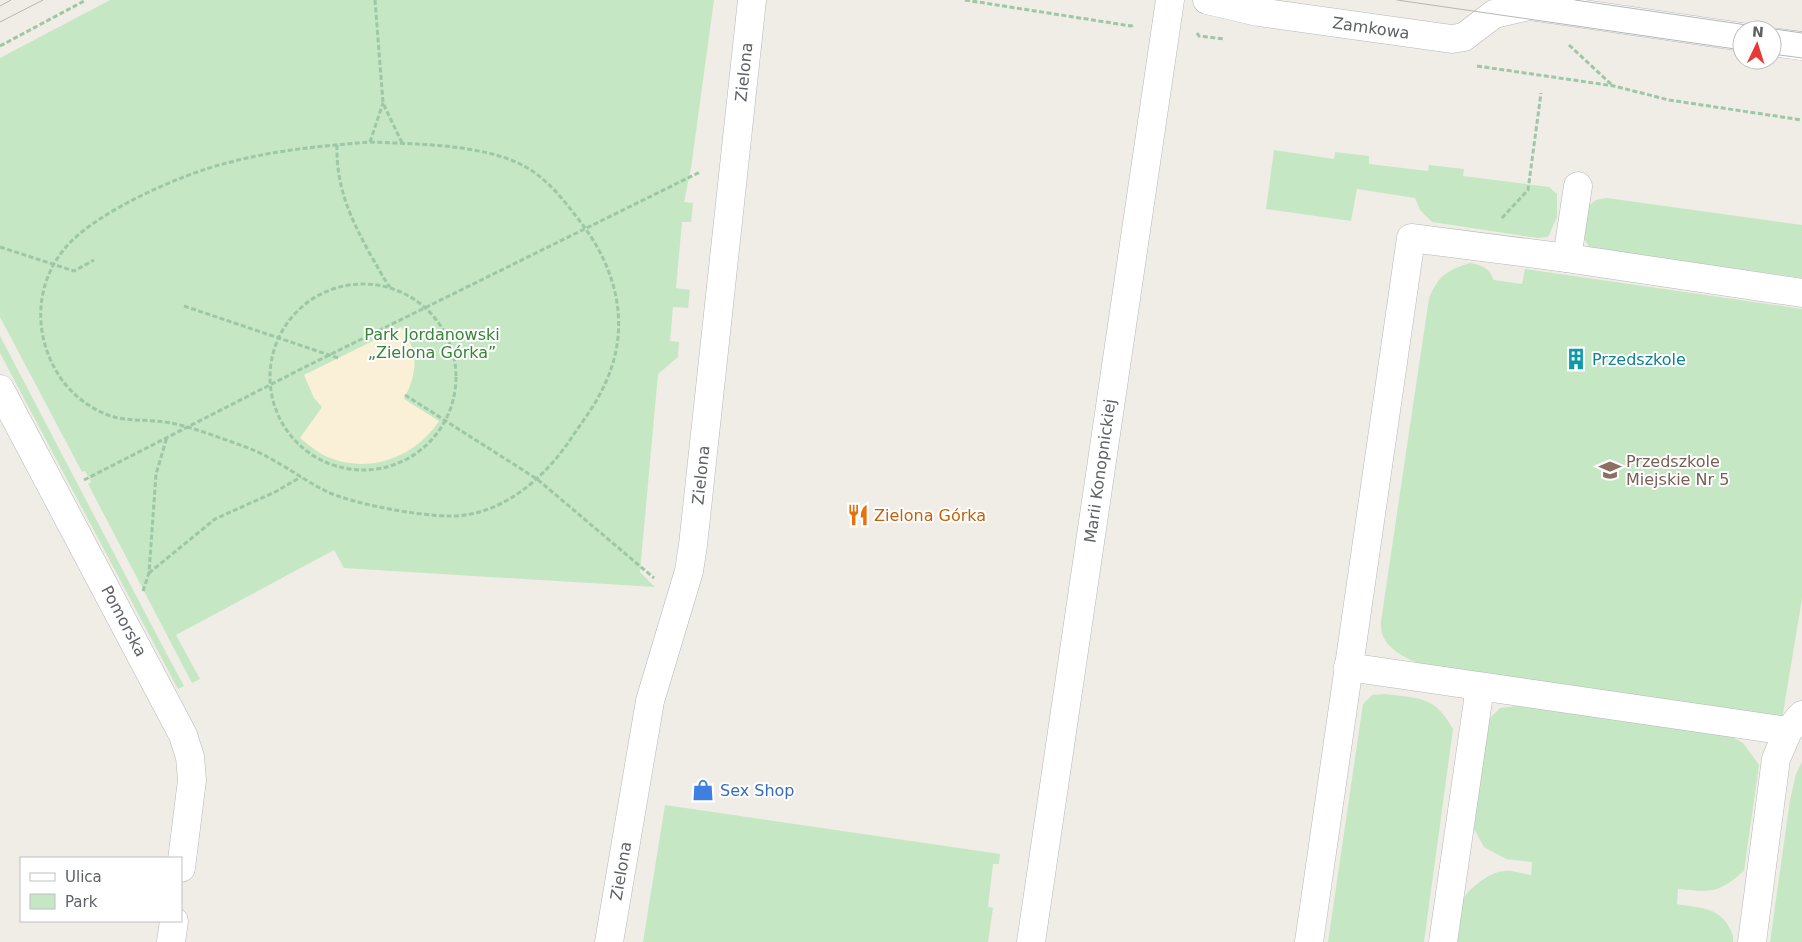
<svg xmlns="http://www.w3.org/2000/svg" width="1802" height="942" viewBox="0 0 1802 942" font-family="'DejaVu Sans',sans-serif">
<style>
.green{fill:#c5e7c3}
.sand{fill:#faf0d7}
.lines{fill:none;stroke-linecap:round;stroke-linejoin:round}
.minor-casing{stroke:#b4b7bb;stroke-width:29}
.path{stroke:#9dc7a6;stroke-width:3;stroke-dasharray:5 2.5;stroke-linecap:butt}
.minor{stroke:#fff;stroke-width:28}
.tram{stroke:#b5b6b6;stroke-width:1}
.labels{text-anchor:middle;dominant-baseline:central;stroke-width:4;stroke-linejoin:round;paint-order:stroke}
.street-label{font-size:16px;fill:#5e6266;stroke:#fff}
.park-label{font-size:16px;fill:#378536;stroke:#fff}
.culture-label{font-size:16px;fill:#0d838f;stroke:#fff;text-anchor:start}
.education-label{font-size:16px;fill:#785e54;stroke:#fff;text-anchor:start}
.food-label{font-size:16px;fill:#c56008;stroke:#fff;text-anchor:start}
.shop-label{font-size:16px;fill:#366cbe;stroke:#fff;text-anchor:start}
</style>
<rect width="100%" height="100%" fill="#f0ede6"/>
<g class="green">
<polygon points="110,0 714,0 691,168 684,202 693,203 691,222 682,222 676,288 690,290 688,308 673,307 670,341 679,342 678,357 658,374 640,572 655,587 344,568 334,550 176,635 200,679 192,683 88,484 91,482 85,471 82,472 0,317 0,58"/>
<polygon points="1274,150 1334,159 1335,152 1369,156 1369,164 1428,171 1429,165 1464,169 1463,176 1549,187 1557,194 1557,217 1548,237 1538,238 1432,222 1420,210 1415,198 1357,189 1351,221 1266,209"/>
<polygon points="1607,198 1802,225 1802,278 1590,248 1582,236 1584,209 1596,200"/>
<path d="M1470,263C1483,266 1488,267 1494,280L1522,284L1525,269L1802,309V599L1782,719L1435,669C1416,662 1390,655 1382,634C1381,630 1381,625 1381,621L1429,298C1439,275 1446,271 1470,263Z"/>
<polygon points="0,336 163,647 184,686 178,689 0,353"/>
<path d="M1385,694C1420,699 1434,695 1453,729L1424,942H1328L1363,704L1372,695Z"/>
<path d="M1517,706L1729,735L1743,743L1759,765L1744,871C1717,894 1713,892 1678,889L1677,904C1696,908 1718,906 1729,927C1732,933 1734,936 1733,942H1453C1458,912 1456,897 1484,879C1490,875 1497,871 1505,871C1513,870 1523,874 1531,875L1532,862L1506,859L1484,847L1474,829L1473,814L1487,721L1500,708Z"/>
<polygon points="1802,762 1802,942 1770,942 1790,800 1796,774"/>
<polygon points="665,805 1000,854 999,864 993,864 988,907 993,908 988,942 643,942"/>
</g>
<path class="sand" d="M401,327C419,351 418,373 404,399L439,421C416,456 373,473 333,459C320,455 310,446 300,438L322,407L314,398L304,375Z"/>
<g class="lines">
<g class="minor-casing">
<g id="minor">
<polyline points="1207,0 1258,12 1452,39 1464,37 1494,14 1529,6"/>
<polyline points="1513,0 1529,6 1742,37"/>
<polyline points="1772,42 1802,46"/>
<polyline points="1567,258 1578,186"/>
<polyline points="0,389 183,735 190,757 192,780 181,868"/>
<polyline points="1348,667 1788,731"/>
<polyline points="171,942 174,921"/>
<polyline points="609,942 650,701 689,571 693,545 752,0"/>
<polyline points="1031,942 1170,0"/>
<polyline points="1309,942 1411,238 1567,258 1802,293"/>
<polyline points="1443,942 1480,687"/>
<polyline points="1752,942 1776,759 1788,731 1802,715"/>
</g>
</g>
<g class="path">
<polyline points="375,0 383,103 402,143"/>
<polyline points="965,0 1131,26 1134,24"/>
<polyline points="1197,33 1199,36 1224,39"/>
<polyline points="1569,45 1612,85"/>
<polyline points="0,46 86,0"/>
<polyline points="1477,66 1614,86 1669,100 1802,120"/>
<path d="M370,142C415,144 479,144 520,164C543,175 560,195 575,215C618,267 634,330 601,392C592,410 579,426 568,443C544,477 508,509 465,515C435,520 358,505 330,493C300,479 275,457 243,446C220,438 195,428 171,423C156,420 140,421 125,419C100,416 77,400 62,380C33,339 33,285 66,247C97,211 182,174 227,163C274,150 322,146 370,142Z"/>
<polyline points="370,142 383,103"/>
<path d="M337,145C336,187 350,217 370,254C377,265 382,277 390,287"/>
<polyline points="1502,218 1528,190 1541,93"/>
<polyline points="0,247 74,271 94,260"/>
<circle cx="363" cy="377" r="93"/>
<polyline points="184,306 338,358"/>
<polyline points="405,395 537,479 654,578"/>
<polyline points="84,480 303,368 700,172"/>
<polyline points="149,573 215,519 275,492 301,477"/>
<polyline points="143,591 149,573 156,474 167,437"/>
</g>
<use href="#minor" class="minor"/>
<g class="tram">
<polyline points="1397,0 1742,50"/>
<polyline points="1575,0 1802,33"/>
<polyline points="0,6 11,0"/>
<polyline points="0,22 43,0"/>
<polyline points="1772,54 1802,58"/>
</g>
</g>
<defs>
<g id="building-bare" transform="scale(1.725)"><path d="M-4-6H4V6H1V3H-1V6H-4ZM-2.5-4.3h1.7v1.8h-1.7ZM.8-4.3h1.7v1.8H.8ZM-2.5-1h1.7V.8h-1.7ZM.8-1h1.7V.8H.8Z" fill="#0f9aa8" stroke="#fff" stroke-width="2.5" paint-order="stroke"/></g>
<g id="school-bare" transform="scale(1.725)"><path d="M0-5L7-2L0 1L-7-2ZM-4 1L0 2.5L4 1V4Q0 6-4 4Z" fill="#8d6e63" stroke="#fff" stroke-width="2.5" paint-order="stroke"/></g>
<g id="restaurant-bare" transform="scale(1.725)"><path d="M-5-6h1v4h1v-4h1v4h1v-4h1v5L-1.5 .5V6h-2V.5L-5-1ZM5-6V6H3V1.5H1.5Q1.5-4 5-6Z" fill="#e8710a" stroke="#fff" stroke-width="2.5" paint-order="stroke"/></g>
<g id="shop-bare" transform="scale(1.725)"><path d="M-5-2.5h2.3a2.7 3.5 0 0 1 5.4 0H5L5.5 6h-11ZM-1.5-2.5h3a1.5 2.3 0 0 0-3 0Z" fill="#3f7fe0" stroke="#fff" stroke-width="2.5" paint-order="stroke"/></g>
</defs>
<g fill-rule="evenodd">
<use href="#building-bare" x="1576" y="359"/>
<use href="#school-bare" x="1610" y="470"/>
<use href="#restaurant-bare" x="858" y="515"/>
<use href="#shop-bare" x="703" y="790"/>
</g>
<g class="labels">
<g class="street-label">
<text transform="translate(1371 28) rotate(8)">Zamkowa</text>
<text transform="translate(744 72) rotate(-84)">Zielona</text>
<text transform="translate(1100 471) rotate(-82)">Marii Konopnickiej</text>
<text transform="translate(701 475) rotate(-84)">Zielona</text>
<text transform="translate(124 621) rotate(62)">Pomorska</text>
<text transform="translate(621 871) rotate(-80)">Zielona</text>
</g>
<g class="park-label">
<text x="432" y="334">Park Jordanowski<tspan x="432" dy="18">„Zielona Górka”</tspan></text>
</g>
<g class="culture-label">
<text x="1592" y="359">Przedszkole</text>
</g>
<g class="education-label">
<text x="1626" y="461">Przedszkole<tspan x="1626" dy="18">Miejskie Nr 5</tspan></text>
</g>
<g class="food-label">
<text x="874" y="515">Zielona Górka</text>
</g>
<g class="shop-label">
<text x="720" y="790">Sex Shop</text>
</g>
</g>
<rect x="20" y="857" width="162" height="65" fill="#ffffff" stroke="#bfc0c2"/>
<rect x="30" y="873" width="25" height="8" fill="#ffffff" stroke="#bfc0c2"/>
<text x="65" y="882" font-size="15" fill="#5e6266">Ulica</text>
<rect x="30" y="894" width="25" height="15" fill="#c5e7c3" stroke="#bfc0c2"/>
<text x="65" y="907" font-size="15" fill="#5e6266">Park</text>
<g transform="translate(1757 45) rotate(4)"><circle r="24" fill="#ffffff" stroke="#bfc0c2"/>
<path d="M0-4L9 19L0 12L-9 19Z" fill="#e73835"/>
<text y="-8" font-size="14" font-weight="bold" text-anchor="middle" fill="#5e6266">N</text>
</g>
</svg>
